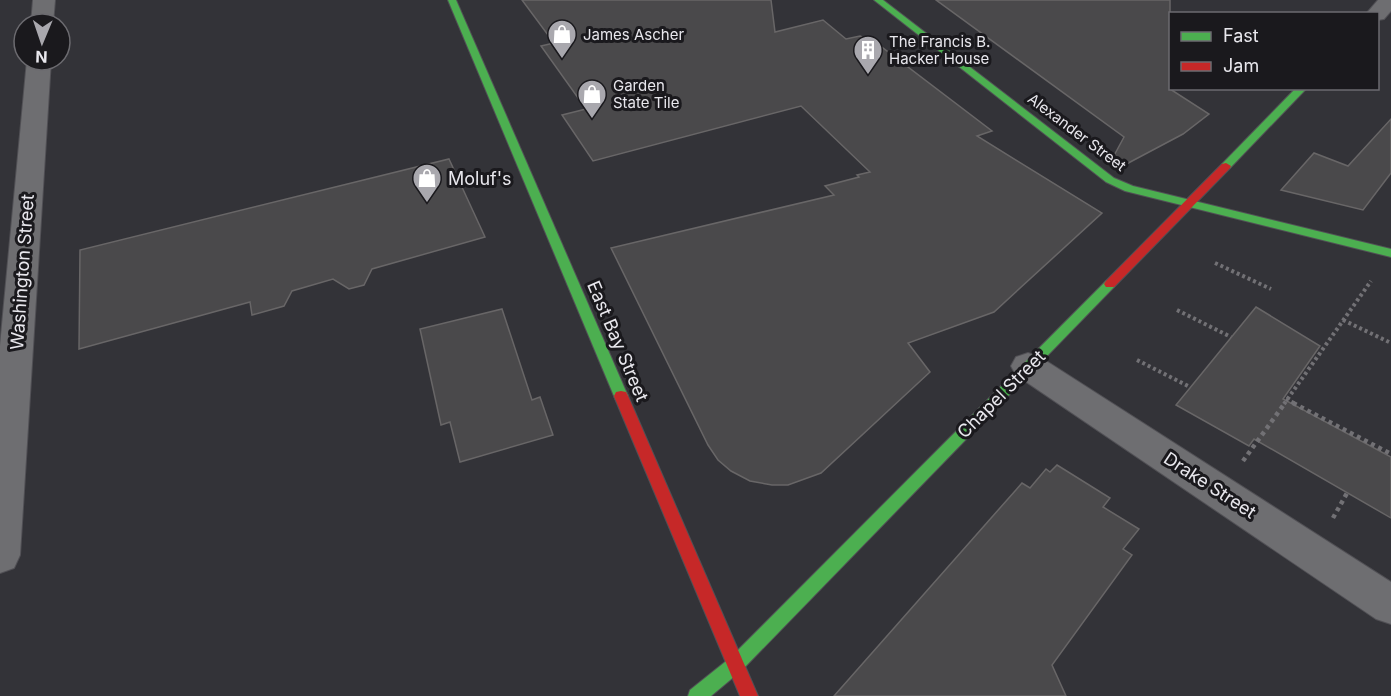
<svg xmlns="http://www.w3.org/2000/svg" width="1391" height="696" viewBox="0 0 1391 696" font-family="Inter,sans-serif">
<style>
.building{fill:#4a494b;stroke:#686667;stroke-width:1.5}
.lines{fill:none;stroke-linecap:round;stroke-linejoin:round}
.street-casing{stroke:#515055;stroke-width:2}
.fast-casing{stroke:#515055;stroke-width:2}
.jam-casing{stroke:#515055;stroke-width:2}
.path-far1{stroke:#727175;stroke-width:4;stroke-dasharray:3 3;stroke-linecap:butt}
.path{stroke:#727175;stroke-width:4.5;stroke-dasharray:4 4;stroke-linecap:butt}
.street{fill:#6e6e71;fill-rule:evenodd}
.fast{fill:#4caf50;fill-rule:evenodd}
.jam{fill:#c62828;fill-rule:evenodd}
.labels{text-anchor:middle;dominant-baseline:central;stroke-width:6;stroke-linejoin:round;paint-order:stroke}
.far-poi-label{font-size:15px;fill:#e8e7ed;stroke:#1a191d;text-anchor:start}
.far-street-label{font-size:15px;fill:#e8e7ed;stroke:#1a191d}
.poi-label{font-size:18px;fill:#e8e7ed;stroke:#1a191d;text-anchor:start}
.street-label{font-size:18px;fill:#e8e7ed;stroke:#1a191d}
</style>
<rect width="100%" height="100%" fill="#333338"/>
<g class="building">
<polygon points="522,0 771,0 775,32 823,20 846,39 860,36 875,42 992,131 977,136 1102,213 994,312 908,343 930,372 821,473 788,485 772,485 750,481 731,471 718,460 708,445 611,248 834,195 825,186 859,177 857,175 870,172 801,106 593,161 562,115 586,109 541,46 554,43"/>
<polygon points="936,0 1170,0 1170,89 1209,114 1183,134 1117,169 1110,163 1124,137"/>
<polygon points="1391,119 1391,173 1363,210 1281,190 1314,153 1348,166"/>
<polygon points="449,159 485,237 372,269 364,285 349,289 333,279 292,291 284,306 252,315 250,302 79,349 80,250"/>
<polygon points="1256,307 1320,346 1283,399 1391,457 1391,518 1254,439 1249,446 1176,405"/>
<polygon points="502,309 532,400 540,397 553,435 460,462 450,422 441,425 420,329"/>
<polygon points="1057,465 1110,498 1103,507 1139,529 1123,549 1132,555 1052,665 1066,696 834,696 1022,483 1030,488 1046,469 1050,472"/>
</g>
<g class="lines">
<g class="street-casing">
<g id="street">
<polygon points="33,0 55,0 53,24 31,24"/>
<polygon points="1378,0 1391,0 1391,11 1384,19 1378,20 1378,14 1366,14"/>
<polygon points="27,60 51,60 20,555 14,568 0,573 0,346"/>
<polygon points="1028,353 1040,357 1391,582 1391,624 1376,619 1016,375 1011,366 1016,357"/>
</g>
</g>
<g class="fast-casing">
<g id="fast">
<polygon points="448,0 456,0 628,396 626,400 616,400 614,396"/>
<polygon points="874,0 883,0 1114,178 1133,186 1391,249 1391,257 1125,191 1106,182"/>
<polygon points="1296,88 1307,88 1230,168 1222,168 1222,164"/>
<polygon points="1110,280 1116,284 1114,287 742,670 711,696 688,696 690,690 730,658 1106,281"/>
</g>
</g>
<g class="jam-casing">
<g id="jam">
<polygon points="1226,163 1231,166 1230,168 1114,287 1106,287 1104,284 1106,281 1222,164"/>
<polygon points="621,391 626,392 628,396 758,696 740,696 614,396 616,392"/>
</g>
</g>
<g class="path-far1">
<polyline points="1215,263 1271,289"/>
<polyline points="1177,310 1231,337"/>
<polyline points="1343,320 1391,343"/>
<polyline points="1137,360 1190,387"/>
<polyline points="1286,399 1296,404"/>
<polyline points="1284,404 1371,281"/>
</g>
<g class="path">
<polyline points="1293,403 1391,454"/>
<polyline points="1243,461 1285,403"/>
<polyline points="1333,518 1347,493"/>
</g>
<use href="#street" class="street"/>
<use href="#fast" class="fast"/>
<use href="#jam" class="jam"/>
</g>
<defs>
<g id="shop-pin" transform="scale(1.5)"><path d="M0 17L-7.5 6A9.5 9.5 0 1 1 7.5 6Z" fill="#a9a8ae" stroke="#1a191d"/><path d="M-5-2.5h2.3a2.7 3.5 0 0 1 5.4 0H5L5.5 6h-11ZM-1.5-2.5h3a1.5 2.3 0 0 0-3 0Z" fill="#fff"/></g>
<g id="building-pin" transform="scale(1.5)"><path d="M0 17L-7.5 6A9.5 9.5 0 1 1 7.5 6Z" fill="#a9a8ae" stroke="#1a191d"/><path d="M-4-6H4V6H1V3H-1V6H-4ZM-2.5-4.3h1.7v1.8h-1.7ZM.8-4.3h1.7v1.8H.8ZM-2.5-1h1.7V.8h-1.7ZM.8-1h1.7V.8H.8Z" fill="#fff"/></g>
</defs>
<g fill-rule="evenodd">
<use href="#shop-pin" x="562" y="34"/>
<use href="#building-pin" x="868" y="50"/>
<use href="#shop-pin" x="592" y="94"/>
<use href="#shop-pin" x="427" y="178"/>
</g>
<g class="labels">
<g class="far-poi-label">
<text x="583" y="34">James Ascher</text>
<text x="889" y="41">The Francis B.<tspan x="889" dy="17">Hacker House</tspan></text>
<text x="613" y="85">Garden<tspan x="613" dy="17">State Tile</tspan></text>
</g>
<g class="far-street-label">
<text transform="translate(1077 132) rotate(37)">Alexander Street</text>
</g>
<g class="poi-label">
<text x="448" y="178">Moluf's</text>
</g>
<g class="street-label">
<text transform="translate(22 272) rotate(-86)">Washington Street</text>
<text transform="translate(618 341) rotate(67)">East Bay Street</text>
<text transform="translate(1001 394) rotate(-45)">Chapel Street</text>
<text transform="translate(1210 485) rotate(33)">Drake Street</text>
</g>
</g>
<rect x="1169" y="12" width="210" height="78" fill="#1a191d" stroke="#6c6b70" stroke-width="1.5"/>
<rect x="1181" y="32" width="30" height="9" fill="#4caf50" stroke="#6c6b70" stroke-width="1.5"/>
<text x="1223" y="42" font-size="18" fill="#e8e7ed">Fast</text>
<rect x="1181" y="62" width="30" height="9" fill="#c62828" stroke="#6c6b70" stroke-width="1.5"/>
<text x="1223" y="72" font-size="18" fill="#e8e7ed">Jam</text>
<g transform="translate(42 42) rotate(182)"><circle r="28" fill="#1a191d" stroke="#6c6b70" stroke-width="1.5"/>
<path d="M0-4.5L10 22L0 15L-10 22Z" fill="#a9a8ae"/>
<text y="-9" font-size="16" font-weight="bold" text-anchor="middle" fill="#e8e7ed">N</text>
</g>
</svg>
